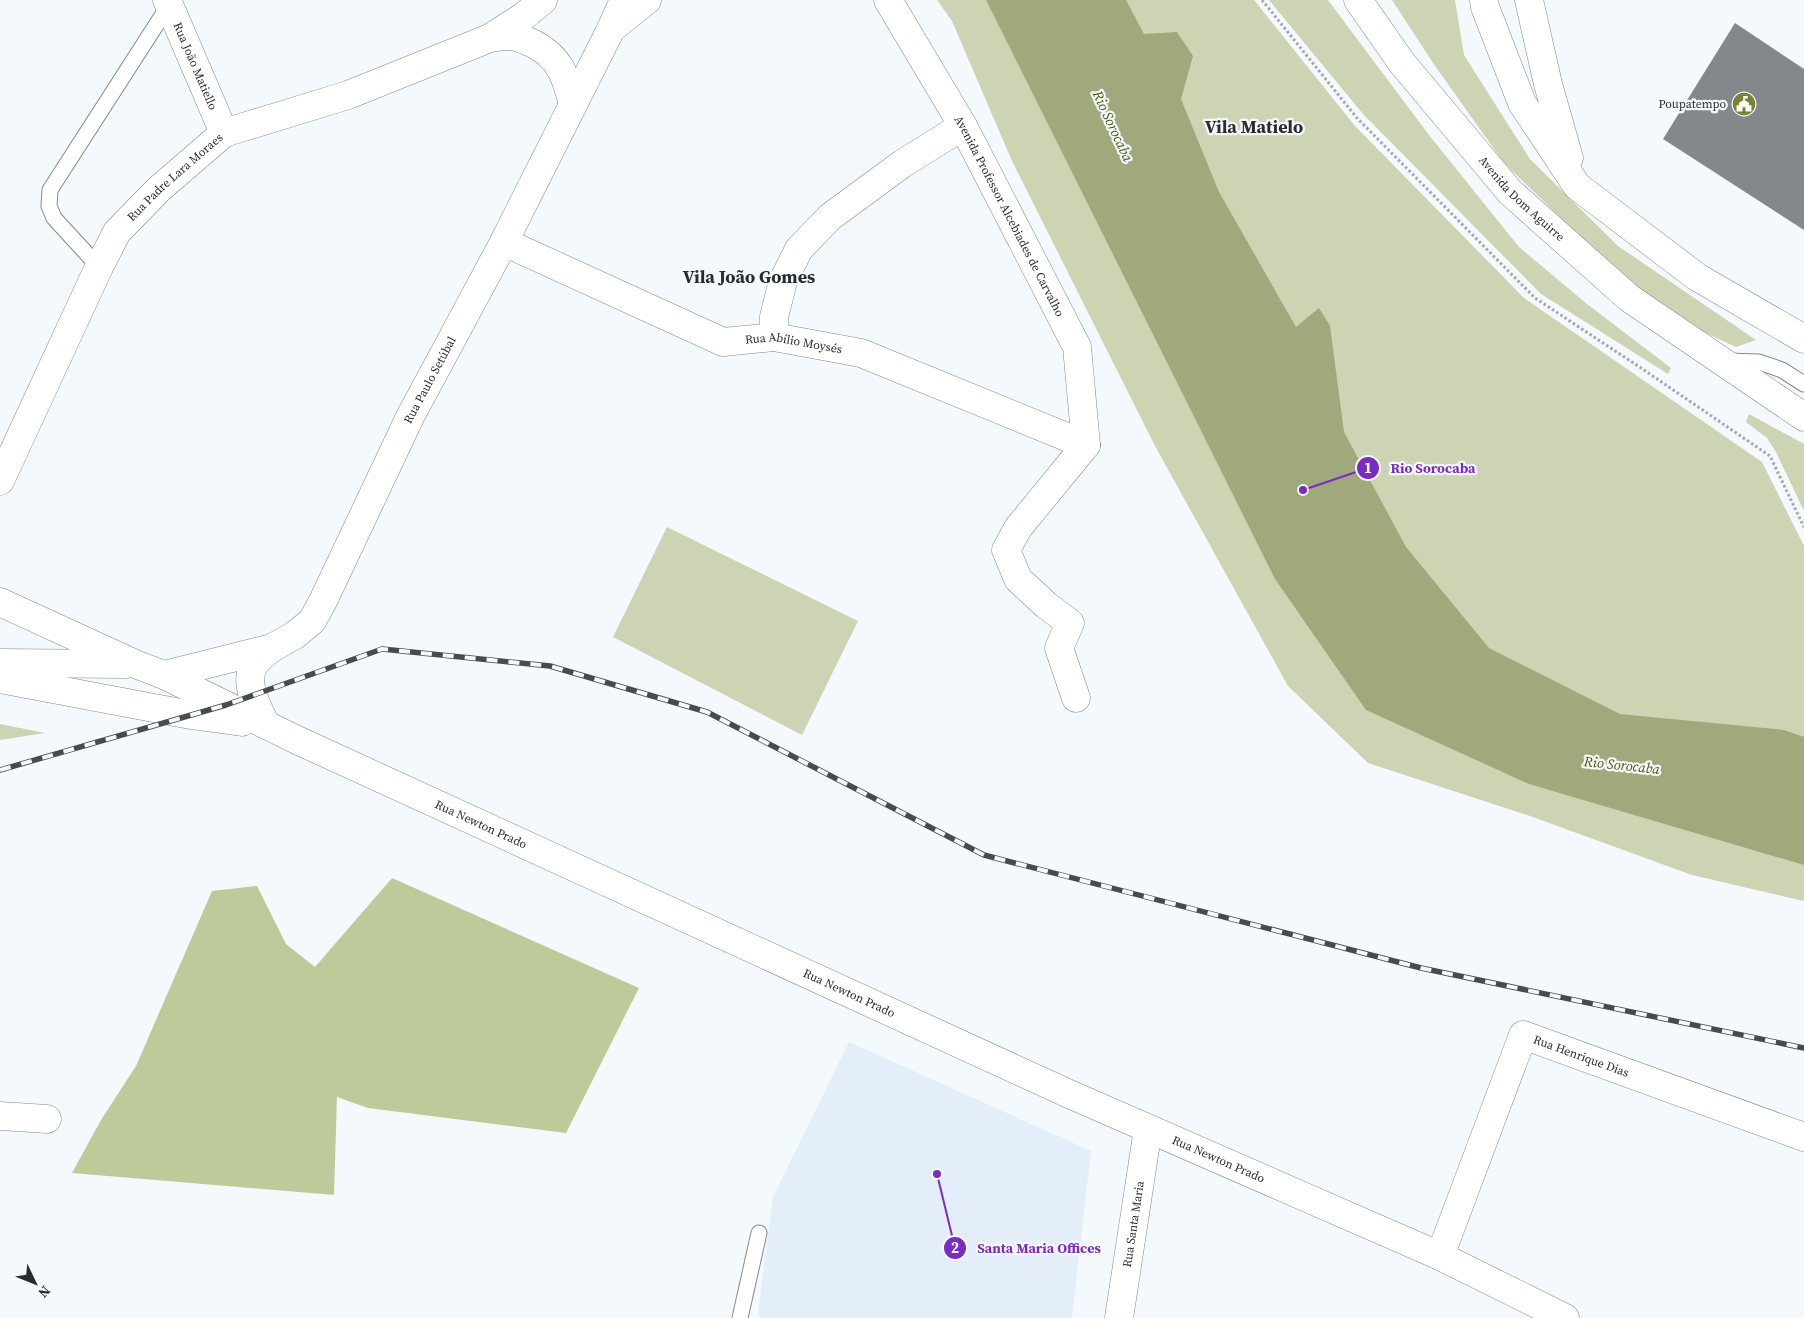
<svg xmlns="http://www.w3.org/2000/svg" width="1804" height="1318" viewBox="0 0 1804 1318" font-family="'Source Serif 4',serif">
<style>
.built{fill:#e3eef8}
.green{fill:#ccd4b4}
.forest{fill:#bfca9b}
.water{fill:#9fa97b}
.building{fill:#83888b}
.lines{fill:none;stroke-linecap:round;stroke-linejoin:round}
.service-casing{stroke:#83888b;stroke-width:17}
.minor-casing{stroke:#83888b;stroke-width:29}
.secondary-casing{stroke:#83888b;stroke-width:29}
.trunk-casing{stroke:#83888b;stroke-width:29}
.path{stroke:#a5a8ab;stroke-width:3;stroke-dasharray:2.5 2.5;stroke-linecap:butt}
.service{stroke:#fff;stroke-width:15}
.minor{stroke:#fff;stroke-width:28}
.secondary{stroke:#fff;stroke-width:28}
.trunk{stroke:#fff;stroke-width:28}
.rail-casing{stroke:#484b4c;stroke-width:5.5}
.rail{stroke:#f4f9fd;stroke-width:4;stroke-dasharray:11;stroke-linecap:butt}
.labels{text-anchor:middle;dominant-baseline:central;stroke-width:4.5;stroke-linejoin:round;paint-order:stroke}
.street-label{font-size:12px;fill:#292b2c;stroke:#f4f9fd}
.poi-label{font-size:12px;fill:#292b2c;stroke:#f4f9fd;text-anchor:end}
.water-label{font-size:14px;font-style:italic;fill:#4b560b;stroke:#f4f9fd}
.district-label{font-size:18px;font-weight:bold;fill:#292b2c;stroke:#f4f9fd}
.leader{fill:none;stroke:#7b2cbf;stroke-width:2}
.callout-dot{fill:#7b2cbf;stroke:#f4f9fd;stroke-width:2}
.mark-label{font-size:15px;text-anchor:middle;font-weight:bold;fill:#fff}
.callout-label{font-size:14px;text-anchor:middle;font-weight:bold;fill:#7b2cbf;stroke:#f4f9fd;stroke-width:4.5;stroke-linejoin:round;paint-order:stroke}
</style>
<rect width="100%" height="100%" fill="#f4f9fd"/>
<polygon class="built" points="849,1042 1091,1151 1072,1318 761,1318 758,1313 773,1197"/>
<g class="green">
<polygon points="937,0 1254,0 1355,126 1524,298 1762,462 1804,546 1804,901 1692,875 1530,816 1368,763 1288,686 1155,446 1012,161 952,21"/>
<polygon points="1269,0 1328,0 1429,135 1519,247 1587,304 1671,368 1668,374 1541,294 1363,114"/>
<polygon points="1392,0 1455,0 1464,55 1530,159 1618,246 1756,340 1736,347 1680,321 1599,255 1504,163 1433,63"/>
<polygon points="1749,414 1804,444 1804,511 1776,452 1767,438 1746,422"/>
<polygon points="667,527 858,621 802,735 613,637"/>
<polygon points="0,724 45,733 0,740"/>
</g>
<polygon class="forest" points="392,878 639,988 566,1133 368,1108 337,1097 334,1195 72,1173 101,1120 136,1066 212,891 257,886 286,944 315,967"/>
<polygon class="water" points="986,0 1126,0 1144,34 1177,32 1193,56 1181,99 1219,192 1296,327 1319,308 1330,326 1344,432 1406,547 1489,648 1620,714 1784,730 1804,737 1804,865 1529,784 1366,710 1275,579"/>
<polygon class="building" points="1735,23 1804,69 1804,230 1663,139"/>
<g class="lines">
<g class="service-casing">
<g id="service">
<polyline points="99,267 54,218 49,206 50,190 169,5"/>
<polyline points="1726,361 1759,362 1782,370 1804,384"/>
<polyline points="740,1318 759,1233"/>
</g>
</g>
<g class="minor-casing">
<g id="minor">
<path id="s1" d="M167,0L224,133"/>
<path id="s2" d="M888,0L963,126L1077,347L1086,445"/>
<polyline points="611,29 647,0"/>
<path id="s3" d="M504,242L723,342L774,337L861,353L1086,445"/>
<polyline points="774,337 774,317 783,281 799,249 830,217 902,164 963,126"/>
<polyline points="1076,698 1059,648 1070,623 1046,605 1018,579 1006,550 1018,528 1086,445"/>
<polyline points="0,1116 47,1119"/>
<path id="s4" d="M1440,1256L1523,1035L1804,1137"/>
<path id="s5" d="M1119,1318L1148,1129"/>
</g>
</g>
<g class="secondary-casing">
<g id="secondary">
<path d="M490,38C496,37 503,36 509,36C517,36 525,40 532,43C560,57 566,76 573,105"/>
<path id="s6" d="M0,481L99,267L117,232L159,189L224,133L348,95L490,38L524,16L543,0"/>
<path id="s7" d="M0,602L135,664L164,675L297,740L1067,1093L1440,1256L1565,1318"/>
<polyline points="0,663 126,664"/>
<path id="s8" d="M164,675L272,648L295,635L312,621L323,601L410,417L504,242L611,29L624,0"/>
<polyline points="0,679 191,715 242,722"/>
<path d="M266,725C257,706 241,680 257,661C261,656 267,652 272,648"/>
</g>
</g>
<g class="trunk-casing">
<g id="trunk">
<path id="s9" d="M1358,0L1402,63L1510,192L1629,298L1804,417"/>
<polyline points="1484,0 1485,7 1522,103 1577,186 1697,277 1804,339"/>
<polyline points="1529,0 1548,84 1569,158"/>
</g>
</g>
<polyline class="path" points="1262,0 1357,118 1535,298 1644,370 1770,456 1804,527"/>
<use href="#service" class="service"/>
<use href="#minor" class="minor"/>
<use href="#secondary" class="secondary"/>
<use href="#trunk" class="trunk"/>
<g class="rail-casing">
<polyline id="rail" points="0,770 226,705 382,649 550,666 707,712 984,855 1421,968 1804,1048"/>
</g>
<use href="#rail" class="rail"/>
</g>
<defs>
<g id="civic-disc" transform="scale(1.25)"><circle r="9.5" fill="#758432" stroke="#f4f9fd"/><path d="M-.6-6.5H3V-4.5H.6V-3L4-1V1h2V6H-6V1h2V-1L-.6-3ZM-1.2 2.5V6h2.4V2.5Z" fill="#fff"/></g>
</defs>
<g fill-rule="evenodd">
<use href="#civic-disc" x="1744" y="104"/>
</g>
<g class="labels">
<g class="street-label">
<text stroke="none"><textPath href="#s1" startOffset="72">Rua João Matiello</textPath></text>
<text stroke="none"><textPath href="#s6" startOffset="355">Rua Padre Lara Moraes</textPath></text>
<text stroke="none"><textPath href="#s9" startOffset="258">Avenida Dom Aguirre</textPath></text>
<text stroke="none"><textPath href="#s2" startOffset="248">Avenida Professor Alcebiades de Carvalho</textPath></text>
<text stroke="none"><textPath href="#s3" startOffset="312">Rua Abílio Moysés</textPath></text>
<text stroke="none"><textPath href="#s8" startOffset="428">Rua Paulo Setúbal</textPath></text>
<text stroke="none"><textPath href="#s7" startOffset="530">Rua Newton Prado</textPath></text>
<text stroke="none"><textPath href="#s7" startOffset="935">Rua Newton Prado</textPath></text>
<text stroke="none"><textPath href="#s4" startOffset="298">Rua Henrique Dias</textPath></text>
<text stroke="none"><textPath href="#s7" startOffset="1340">Rua Newton Prado</textPath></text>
<text stroke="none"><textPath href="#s5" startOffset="95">Rua Santa Maria</textPath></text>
</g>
<g class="poi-label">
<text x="1726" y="104">Poupatempo</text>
</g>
<g class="water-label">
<text transform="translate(1113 126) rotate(65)">Rio Sorocaba</text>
<text transform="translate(1622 765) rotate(6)">Rio Sorocaba</text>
</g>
<g class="district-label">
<text x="1254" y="126">Vila Matielo</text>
<text x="749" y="276">Vila João Gomes</text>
</g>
</g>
<path class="leader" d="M1303 490L1368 468M937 1174L955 1248"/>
<g class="callout-dot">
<circle cx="1303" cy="490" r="5"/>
<circle cx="937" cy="1174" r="5"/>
<circle cx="1368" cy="468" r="12"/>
<circle cx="955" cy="1248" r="12"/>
</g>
<g class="mark-label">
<text x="1368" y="473">1</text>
<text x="955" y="1253">2</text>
</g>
<g class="callout-label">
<text x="1433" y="473">Rio Sorocaba</text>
<text x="1039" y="1253">Santa Maria Offices</text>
</g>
<g transform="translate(35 1283) rotate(133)" stroke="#f4f9fd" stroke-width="4" paint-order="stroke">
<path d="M0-4L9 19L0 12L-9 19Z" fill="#292b2c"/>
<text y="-8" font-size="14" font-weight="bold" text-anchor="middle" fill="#292b2c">N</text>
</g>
</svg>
